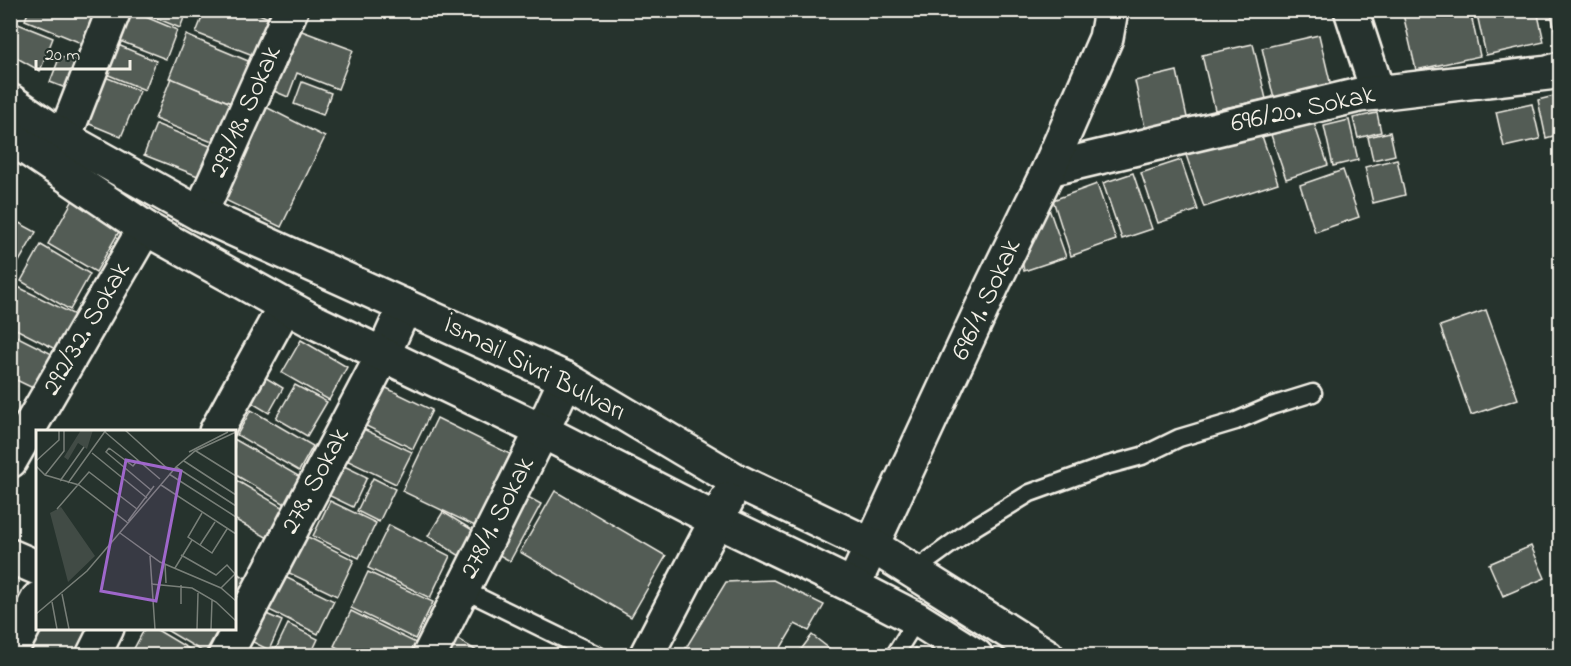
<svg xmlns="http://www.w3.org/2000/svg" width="1571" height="666" viewBox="0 0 1571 666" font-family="'Indie Flower',sans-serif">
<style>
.green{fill:#414b45;stroke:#9a9e96;stroke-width:1.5}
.building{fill:#525c55;stroke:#f4f1e8;stroke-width:1.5}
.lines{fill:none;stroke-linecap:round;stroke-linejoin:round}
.lane-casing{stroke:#f4f1e8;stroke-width:21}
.street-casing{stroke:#f4f1e8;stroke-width:38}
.secondary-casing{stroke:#f4f1e8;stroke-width:38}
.lane{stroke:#26332d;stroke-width:16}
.street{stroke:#26332d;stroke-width:33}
.secondary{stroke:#26332d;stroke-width:33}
.labels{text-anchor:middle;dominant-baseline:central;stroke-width:5;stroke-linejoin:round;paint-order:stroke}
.street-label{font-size:27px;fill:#f4f1e8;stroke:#26332d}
.inset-road{fill:none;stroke:#787f78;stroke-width:1.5}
.view{fill:#9f67cb;fill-opacity:0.15;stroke:#9f67cb;stroke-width:3}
.inset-edge{fill:none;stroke:#f4f1e8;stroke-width:3}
</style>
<rect width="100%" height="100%" fill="#26332d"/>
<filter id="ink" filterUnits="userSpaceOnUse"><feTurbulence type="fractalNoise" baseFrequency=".0167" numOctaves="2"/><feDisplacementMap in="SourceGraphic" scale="12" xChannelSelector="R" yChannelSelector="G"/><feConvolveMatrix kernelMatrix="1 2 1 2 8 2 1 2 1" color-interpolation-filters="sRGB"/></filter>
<g filter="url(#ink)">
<polygon class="green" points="38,628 99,629 85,655 13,656"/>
<g class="building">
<polygon points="29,10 74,10 96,19 86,45 25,20"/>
<polygon points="129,10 177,30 166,59 115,39"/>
<polygon points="137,10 187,10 180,28"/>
<polygon points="205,10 250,10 273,20 258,57 196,33"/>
<polygon points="1419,10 1470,10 1480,56 1416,70 1403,14"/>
<polygon points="1476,10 1537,10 1544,42 1486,55"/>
<polygon points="1550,10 1560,10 1560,46 1559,47"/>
<polygon points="13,22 53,38 40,71 10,54 10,30"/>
<polygon points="291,27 353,50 338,89 297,73 288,97 267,88"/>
<polygon points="186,35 253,63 236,105 169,78"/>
<polygon points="1319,35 1331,86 1274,99 1262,48"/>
<polygon points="111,42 156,61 145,90 99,71"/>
<polygon points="1253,44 1266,99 1215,110 1202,55"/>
<polygon points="60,56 78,63 68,89 50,82"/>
<polygon points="1177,71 1188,122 1146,132 1135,81"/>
<polygon points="98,74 140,91 121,137 80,120"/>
<polygon points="171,78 233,104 217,144 155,119"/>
<polygon points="302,82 331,93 323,115 294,104"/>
<polygon points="1554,96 1560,134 1546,138 1538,100"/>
<polygon points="1532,104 1540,139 1504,147 1496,112"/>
<polygon points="264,106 325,137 281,227 219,197"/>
<polygon points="1377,113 1381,132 1358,138 1353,118"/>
<polygon points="1313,120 1328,165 1286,179 1271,135"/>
<polygon points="1349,120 1358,160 1333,166 1324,126"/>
<polygon points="156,124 215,148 203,178 144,155"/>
<polygon points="1260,130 1278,183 1204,207 1186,155"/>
<polygon points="1390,132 1395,155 1373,160 1368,137"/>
<polygon points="1397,159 1405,195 1373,203 1365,167"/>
<polygon points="1181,160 1198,210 1158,223 1141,173"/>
<polygon points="1343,170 1359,217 1315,232 1300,185"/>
<polygon points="1133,173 1152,229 1122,239 1103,183"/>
<polygon points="1097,184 1116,240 1071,256 1053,200"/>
<polygon points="73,200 121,228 96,272 48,244"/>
<polygon points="1048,206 1066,257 1024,271 1022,261"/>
<polygon points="10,218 36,232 13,272 10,270"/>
<polygon points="41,245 90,274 70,310 21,281"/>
<polygon points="14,285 75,315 57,350 10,326 10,292"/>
<polygon points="1486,310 1518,399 1471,415 1440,326"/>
<polygon points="10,333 52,354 35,389 10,377"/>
<polygon points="301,340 347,367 329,400 282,373"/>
<polygon points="258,373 283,388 269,413 244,398"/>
<polygon points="10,383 16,386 10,398"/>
<polygon points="376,383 432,410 413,449 358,422"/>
<polygon points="295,385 327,402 307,436 276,418"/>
<polygon points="251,410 313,446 299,471 237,435"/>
<polygon points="437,418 510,454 475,526 402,491"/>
<polygon points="355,425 412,452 396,484 340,457"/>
<polygon points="234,439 300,477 285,504 234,474"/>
<polygon points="342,465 367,477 353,507 328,495"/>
<polygon points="373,478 395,489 379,522 357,511"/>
<polygon points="234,479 285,509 268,538 234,519"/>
<polygon points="515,490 541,504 510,561 485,547"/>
<polygon points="555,491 666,556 631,617 520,552"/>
<polygon points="330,501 376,523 359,558 313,536"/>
<polygon points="443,512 474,531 460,556 428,536"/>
<polygon points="389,525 450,556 430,598 368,568"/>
<polygon points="300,533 354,560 337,596 283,570"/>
<polygon points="1531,546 1545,578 1503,596 1489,564"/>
<polygon points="234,571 249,580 234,606"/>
<polygon points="368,572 433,602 415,639 351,608"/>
<polygon points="277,573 334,601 318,634 261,606"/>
<polygon points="10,574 17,577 10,591"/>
<polygon points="773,580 824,605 809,631 795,624 776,656 681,656 726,582"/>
<polygon points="351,611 418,644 412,656 353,656 334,646"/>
<polygon points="262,612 282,621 269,650 249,640"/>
<polygon points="288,624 318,639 310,656 273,655"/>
<polygon points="145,628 154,628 201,656 130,656"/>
<polygon points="163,628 219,628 205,653"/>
<polygon points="812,635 839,656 796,656"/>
<polygon points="454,637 485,656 443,656"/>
<polygon points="240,644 265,656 234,656"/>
<polygon points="915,648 924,656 910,656"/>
<polygon points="332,649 346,656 328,656"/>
</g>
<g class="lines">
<g class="lane-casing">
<g id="lane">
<polyline points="914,571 973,528 1030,493 1105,466 1142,456 1179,438 1236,421 1271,406 1313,393"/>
<polyline points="462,589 599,656"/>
<polyline points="894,656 917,619"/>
</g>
</g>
<g class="street-casing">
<g id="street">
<polyline points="1351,10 1378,93"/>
<polyline points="64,138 114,10"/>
<polyline points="1049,169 1359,95 1548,73 1560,69"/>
<polyline points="200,214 291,10"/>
<polyline points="216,432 285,306"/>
<polyline points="10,461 145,228"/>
<polyline points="10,556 38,568"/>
<polyline points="853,586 993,284 1049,169 1106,38 1111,10"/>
<polyline points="10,653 38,599"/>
<polyline points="93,656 107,628"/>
<polyline points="225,656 383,355 405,306"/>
<polyline points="429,656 542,431 566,379"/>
</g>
</g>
<g class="secondary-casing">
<g id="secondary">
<polyline points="10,101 64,138 200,214 566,379 737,481 873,546 1047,656"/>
<polyline points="10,137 145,228 311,320 542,431 716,520 853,586 917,619 976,656"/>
<polyline points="646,656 727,500"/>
</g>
</g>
<use href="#lane" class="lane"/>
<use href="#street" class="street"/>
<use href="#secondary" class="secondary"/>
</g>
</g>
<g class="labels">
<g class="street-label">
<text transform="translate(1303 110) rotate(-12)">696/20. Sokak</text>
<text transform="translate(246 112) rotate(-66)">293/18. Sokak</text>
<text transform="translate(987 300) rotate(-65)">696/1. Sokak</text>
<text transform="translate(87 329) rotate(-60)">292/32. Sokak</text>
<text transform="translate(534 369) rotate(27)">İsmail Sivri Bulvarı</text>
<text transform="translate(316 481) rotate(-62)">278. Sokak</text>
<text transform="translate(498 518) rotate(-63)">278/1. Sokak</text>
</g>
</g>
<g transform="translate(36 430)">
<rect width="200" height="200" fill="#26332d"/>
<path d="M45,0H57L51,19L42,13L32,30L28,27ZM25,77L59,126L32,152L14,83Z" fill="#414b45"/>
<path class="inset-road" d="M89,0L133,40M69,2L124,49M73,18L70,22L115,60M73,18L97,36L102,30M160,21L200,46M153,22L192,2M56,23L111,68M0,31L23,10V0M148,31L200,65M0,36L9,45L43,55L92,93M140,37L200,76M133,44L200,87M9,45L28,21V0M24,51L48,17M32,53L70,0M125,55L200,104M21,79L53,42L101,79M166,83L152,107L176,123L191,99M92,91L118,56M84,103L124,132L185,158L200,171M164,115L179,92M145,125L180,145L191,135L199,144L185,158M114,126L119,199M129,134L130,153M139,138L156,110M115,154L156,158L180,172L200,191M26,164L33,199M16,172L21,199M145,174V155M0,184L51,141L140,37L159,21L200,2M161,199L162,163M175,199L176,170"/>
<path class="view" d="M90,30L145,41L120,171L65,161Z"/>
<rect width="200" height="200" class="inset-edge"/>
</g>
<rect width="1571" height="666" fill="none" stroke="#26332d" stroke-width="36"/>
<rect x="18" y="18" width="1535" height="630" fill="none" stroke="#f4f1e8" stroke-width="2" filter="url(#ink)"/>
<path d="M36 60v9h94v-9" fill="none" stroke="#f4f1e8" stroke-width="3"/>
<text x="45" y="60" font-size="18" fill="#f4f1e8" stroke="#26332d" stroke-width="4.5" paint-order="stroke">20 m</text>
</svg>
